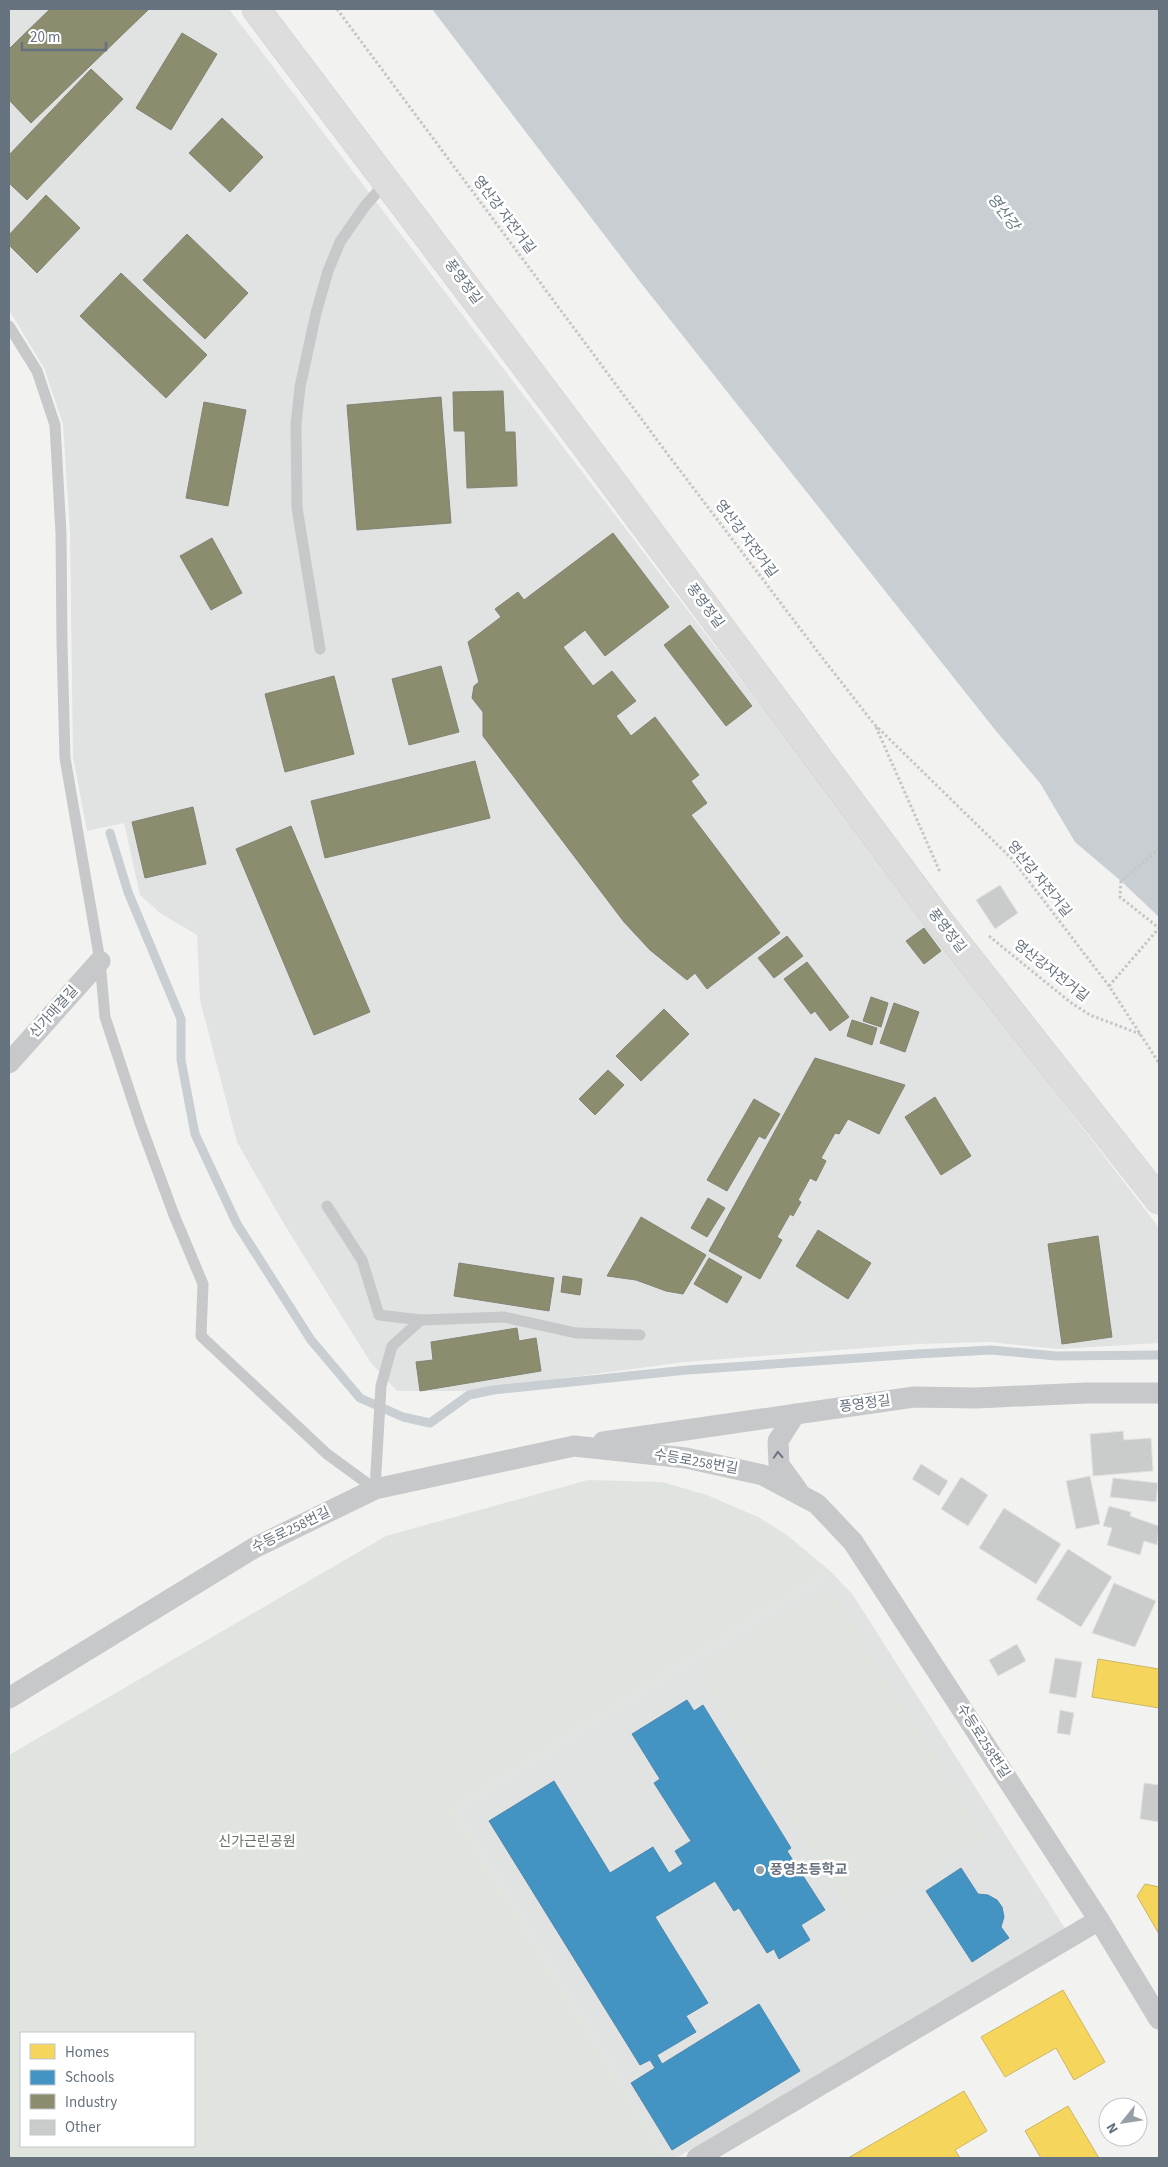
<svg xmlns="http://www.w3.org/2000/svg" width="1168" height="2167" viewBox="0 0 1168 2167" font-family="'Source Sans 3','Noto Sans KR',sans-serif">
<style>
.built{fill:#e1e2e2}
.green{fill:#e0e4df;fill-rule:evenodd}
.water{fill:#c8ced2}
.homes{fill:#f6d55c;stroke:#cbb766}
.schools{fill:#4393c3;stroke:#4e89ae}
.industry{fill:#8c8c6e;stroke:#818473}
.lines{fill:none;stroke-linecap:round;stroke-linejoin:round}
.stream{stroke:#c8ced2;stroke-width:9}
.building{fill:#cacbcb;stroke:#e2e2e1}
.secondary-casing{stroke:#cfd0d0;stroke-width:29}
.path{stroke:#c5c6c6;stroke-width:3;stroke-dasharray:2.5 2.5;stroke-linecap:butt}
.lane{stroke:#c7c8c9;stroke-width:11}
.street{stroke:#c7c8c9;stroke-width:21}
.secondary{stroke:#ddd;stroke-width:28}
.oneway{stroke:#6b7682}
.poi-dot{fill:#979fa6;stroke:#fff;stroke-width:2}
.labels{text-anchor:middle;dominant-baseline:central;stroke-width:5;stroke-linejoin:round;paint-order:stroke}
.street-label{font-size:14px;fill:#66727e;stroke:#fff}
.park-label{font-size:14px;fill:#667664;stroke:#fff}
.poi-label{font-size:14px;font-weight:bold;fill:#66727e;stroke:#fff;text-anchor:start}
.water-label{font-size:15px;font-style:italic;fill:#677982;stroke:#fff}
</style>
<rect width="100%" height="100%" fill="#f2f2f1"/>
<g class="built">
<polygon points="9,9 229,9 1159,1228 1159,1343 1058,1349 990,1342 916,1344 685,1362 467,1391 397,1391 371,1363 284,1224 237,1142 200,1000 197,935 160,913 140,895 124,823 87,831 73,757 70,533 63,424 44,368 9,310"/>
<polygon points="830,1571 853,1595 1066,1930 676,2158 667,2158 454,1810"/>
</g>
<g class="green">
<path d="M588,1480L662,1482L707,1495L758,1517L787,1535L830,1571L454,1810L667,2158H9V1755L386,1536ZM21,2033H194V2146H21Z"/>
<polygon points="828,1586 985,1837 855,1919 698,1668"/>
</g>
<polygon class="water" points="432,9 1159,9 1159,917 1121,881 1075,842 1040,783 996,731 641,283"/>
<g class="homes">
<polygon points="1098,1659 1159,1669 1159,1708 1092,1697"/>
<polygon points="1145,1884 1159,1887 1159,1934 1137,1896"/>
<polygon points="1063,1990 1105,2062 1074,2080 1056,2048 1005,2077 981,2037"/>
<polygon points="964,2091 987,2131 955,2150 960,2158 848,2158"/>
<polygon points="1068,2106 1099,2158 1041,2158 1025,2131"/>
</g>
<g class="schools">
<polygon points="687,1700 694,1711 703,1705 791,1848 787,1851 825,1910 801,1925 810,1940 779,1959 774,1949 767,1953 739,1908 734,1911 715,1881 655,1917 708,2003 686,2016 696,2032 657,2055 662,2064 759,2004 800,2071 672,2150 631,2083 655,2068 650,2060 640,2065 489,1821 554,1781 610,1873 653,1847 669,1873 683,1864 675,1851 691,1841 654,1783 660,1779 632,1734"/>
<polygon points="961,1868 978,1894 988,1895 997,1900 1002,1907 1004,1917 1001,1927 1009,1938 972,1962 926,1891"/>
</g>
<g class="industry">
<polygon points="50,9 149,9 31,123 9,100 9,49"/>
<polygon points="182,33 217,54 171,130 136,108"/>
<polygon points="91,69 123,99 27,200 9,183 9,155"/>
<polygon points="222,118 263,157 230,192 189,153"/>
<polygon points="46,195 80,228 37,273 9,245 9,235"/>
<polygon points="187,234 248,293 205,339 143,280"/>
<polygon points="121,273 207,355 166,398 80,316"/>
<polygon points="503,391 505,432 515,432 517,486 467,488 465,431 454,431 453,392"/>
<polygon points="441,397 451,523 357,530 347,405"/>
<polygon points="204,402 246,410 228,506 186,498"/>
<polygon points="613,533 669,607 605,656 585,630 563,647 593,686 612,671 636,701 616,716 631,736 655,717 699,775 691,781 707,803 691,815 780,933 707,989 695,973 687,980 650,950 624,922 483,736 483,712 472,698 474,686 479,682 468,642 501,617 495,609 518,592 524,600"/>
<polygon points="212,538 242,593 211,610 180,556"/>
<polygon points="690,625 752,706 726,726 664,645"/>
<polygon points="441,666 459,732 409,745 392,679"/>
<polygon points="334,676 354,754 285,772 265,694"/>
<polygon points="475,761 490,818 325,858 311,801"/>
<polygon points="193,807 206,864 145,878 132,822"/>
<polygon points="291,826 370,1012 314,1035 236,849"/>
<polygon points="924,928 941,951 924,964 906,941"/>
<polygon points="787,936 803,956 774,978 758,958"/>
<polygon points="807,962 849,1017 830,1031 815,1011 811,1014 784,979"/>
<polygon points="871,997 888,1003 881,1027 863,1021"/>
<polygon points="894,1003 919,1012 905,1052 880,1043"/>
<polygon points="664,1009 689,1034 641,1081 616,1056"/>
<polygon points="852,1020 877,1028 872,1045 847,1036"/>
<polygon points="815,1058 905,1085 879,1134 848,1119 839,1134 835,1133 821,1158 826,1161 816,1181 810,1178 798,1200 801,1202 793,1216 790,1214 777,1237 782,1240 760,1279 709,1251"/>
<polygon points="608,1070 624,1085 595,1115 579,1099"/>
<polygon points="935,1097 971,1156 941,1175 905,1117"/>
<polygon points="754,1099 780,1114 765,1139 759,1136 727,1191 707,1180"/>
<polygon points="708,1198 725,1208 707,1237 691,1228"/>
<polygon points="641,1217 706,1255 683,1294 666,1291 636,1280 607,1276"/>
<polygon points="818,1230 871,1263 848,1299 796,1266"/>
<polygon points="1098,1236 1112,1337 1062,1344 1048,1244"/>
<polygon points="709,1258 742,1277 727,1303 694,1284"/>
<polygon points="459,1263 554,1278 549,1311 454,1296"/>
<polygon points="563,1276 582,1279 580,1295 561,1292"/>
<polygon points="517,1328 519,1341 536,1338 541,1371 420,1391 416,1362 433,1360 431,1342"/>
</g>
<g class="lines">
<polyline class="stream" points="110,833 128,892 181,1019 181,1060 195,1134 237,1224 311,1340 360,1398 403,1417 430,1423 469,1395 493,1390 687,1370 917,1354 991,1350 1056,1356 1159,1355"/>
</g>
<g class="building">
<polygon points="1000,885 1018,913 995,929 976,900"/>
<polygon points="1123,1431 1124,1440 1151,1438 1153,1471 1093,1476 1090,1434"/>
<polygon points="921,1464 948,1481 939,1496 912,1479"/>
<polygon points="1090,1476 1100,1524 1076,1529 1066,1481"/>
<polygon points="961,1477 988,1495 968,1526 941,1509"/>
<polygon points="1113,1478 1158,1483 1156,1502 1110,1497"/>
<polygon points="1109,1506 1131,1512 1130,1516 1159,1526 1157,1545 1144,1541 1140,1555 1107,1545 1112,1528 1103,1526"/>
<polygon points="1004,1508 1061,1544 1036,1584 979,1548"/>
<polygon points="1068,1549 1112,1577 1081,1627 1036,1599"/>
<polygon points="1114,1583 1156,1601 1135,1647 1092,1633"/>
<polygon points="1017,1644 1026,1661 998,1676 989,1660"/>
<polygon points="1055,1658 1082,1662 1076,1698 1049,1693"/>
<polygon points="1060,1710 1074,1713 1070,1735 1057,1733"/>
<polygon points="1144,1783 1159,1785 1159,1822 1140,1819"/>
</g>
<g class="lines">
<g class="secondary-casing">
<polyline id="secondary" points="256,9 576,433 940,922 1159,1200"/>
</g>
<g class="path">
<polyline points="337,9 666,452 824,660 874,724 1012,859 1109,986 1159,1063"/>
<polyline points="876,727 940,872"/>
<polyline points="989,936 1070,1002 1090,1015 1140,1034"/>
<polyline points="1109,986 1159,928 1120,897 1121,881 1159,849"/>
</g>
<g class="lane">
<polyline points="9,326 37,371 55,425 61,533 62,644 65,758 100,961 105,1017 140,1123 174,1215 203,1284 201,1336 327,1454 375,1489 381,1386 392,1346 421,1320 504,1317 576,1333 640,1335"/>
<polyline points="320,649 297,508 296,424 300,387 316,313 328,271 340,242 365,206 387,181"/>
<polyline points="327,1206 362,1260 379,1315 421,1320"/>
</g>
<g class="street">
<polyline points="9,1063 100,961"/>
<polyline points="795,1414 778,1441 779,1465 798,1491"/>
<polyline points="603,1442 914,1397 976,1398 1086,1393 1159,1393"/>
<polyline points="9,1698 254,1548 375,1489 574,1446 686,1458 763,1475 817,1504 853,1542 1099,1920 1159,2019"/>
<polyline points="697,2158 1099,1920"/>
</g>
<use href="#secondary" class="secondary"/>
</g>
<defs><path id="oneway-chevron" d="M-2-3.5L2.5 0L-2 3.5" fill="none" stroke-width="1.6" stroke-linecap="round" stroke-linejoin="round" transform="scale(1.25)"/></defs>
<use class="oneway" href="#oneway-chevron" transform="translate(778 1455) rotate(-93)"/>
<circle class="poi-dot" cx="760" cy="1870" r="5"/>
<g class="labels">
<g class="street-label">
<text transform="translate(504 215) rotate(53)">영산강 자전거길</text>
<text transform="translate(463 282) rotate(53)">풍영정길</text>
<text transform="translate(746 539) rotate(53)">영산강 자전거길</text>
<text transform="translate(705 606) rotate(53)">풍영정길</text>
<text transform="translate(1039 879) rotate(51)">영산강 자전거길</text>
<text transform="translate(947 931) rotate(52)">풍영정길</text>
<text transform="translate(1051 971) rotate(38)">영산강자전거길</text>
<text transform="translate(54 1012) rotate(-48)">신가매결길</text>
<text transform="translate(865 1404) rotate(-8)">풍영정길</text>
<text transform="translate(696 1462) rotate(10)">수등로258번길</text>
<text transform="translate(291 1530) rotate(-26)">수등로258번길</text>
<text transform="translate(983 1741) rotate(57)">수등로258번길</text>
</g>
<g class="park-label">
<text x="257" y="1842">신가근린공원</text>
</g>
<g class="poi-label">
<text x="770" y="1870">풍영초등학교</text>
</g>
<g class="water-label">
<text transform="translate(1003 212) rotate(53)">영산강</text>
</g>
</g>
<rect width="1168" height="2167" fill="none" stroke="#66727e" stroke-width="20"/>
<rect x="20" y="2032" width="175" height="115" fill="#ffffff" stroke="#c2c7cb"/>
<rect x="30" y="2044" width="25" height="15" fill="#f6d55c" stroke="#c2c7cb"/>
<text x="65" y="2057" font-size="15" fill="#66727e">Homes</text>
<rect x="30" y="2070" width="25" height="15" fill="#4393c3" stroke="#c2c7cb"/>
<text x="65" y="2082" font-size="15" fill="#66727e">Schools</text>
<rect x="30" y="2094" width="25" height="15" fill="#8c8c6e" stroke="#c2c7cb"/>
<text x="65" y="2107" font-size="15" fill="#66727e">Industry</text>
<rect x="30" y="2120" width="25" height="15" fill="#cacbcb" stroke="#c2c7cb"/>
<text x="65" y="2132" font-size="15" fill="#66727e">Other</text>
<g transform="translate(1123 2122) rotate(240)"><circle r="24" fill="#ffffff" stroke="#c2c7cb"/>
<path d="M0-4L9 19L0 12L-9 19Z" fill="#979fa6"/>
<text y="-8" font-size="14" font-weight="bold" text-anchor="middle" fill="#66727e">N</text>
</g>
<path d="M22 42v8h84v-8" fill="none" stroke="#66727e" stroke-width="2.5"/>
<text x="30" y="42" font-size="15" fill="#66727e" stroke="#ffffff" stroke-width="4" paint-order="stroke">20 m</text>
</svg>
